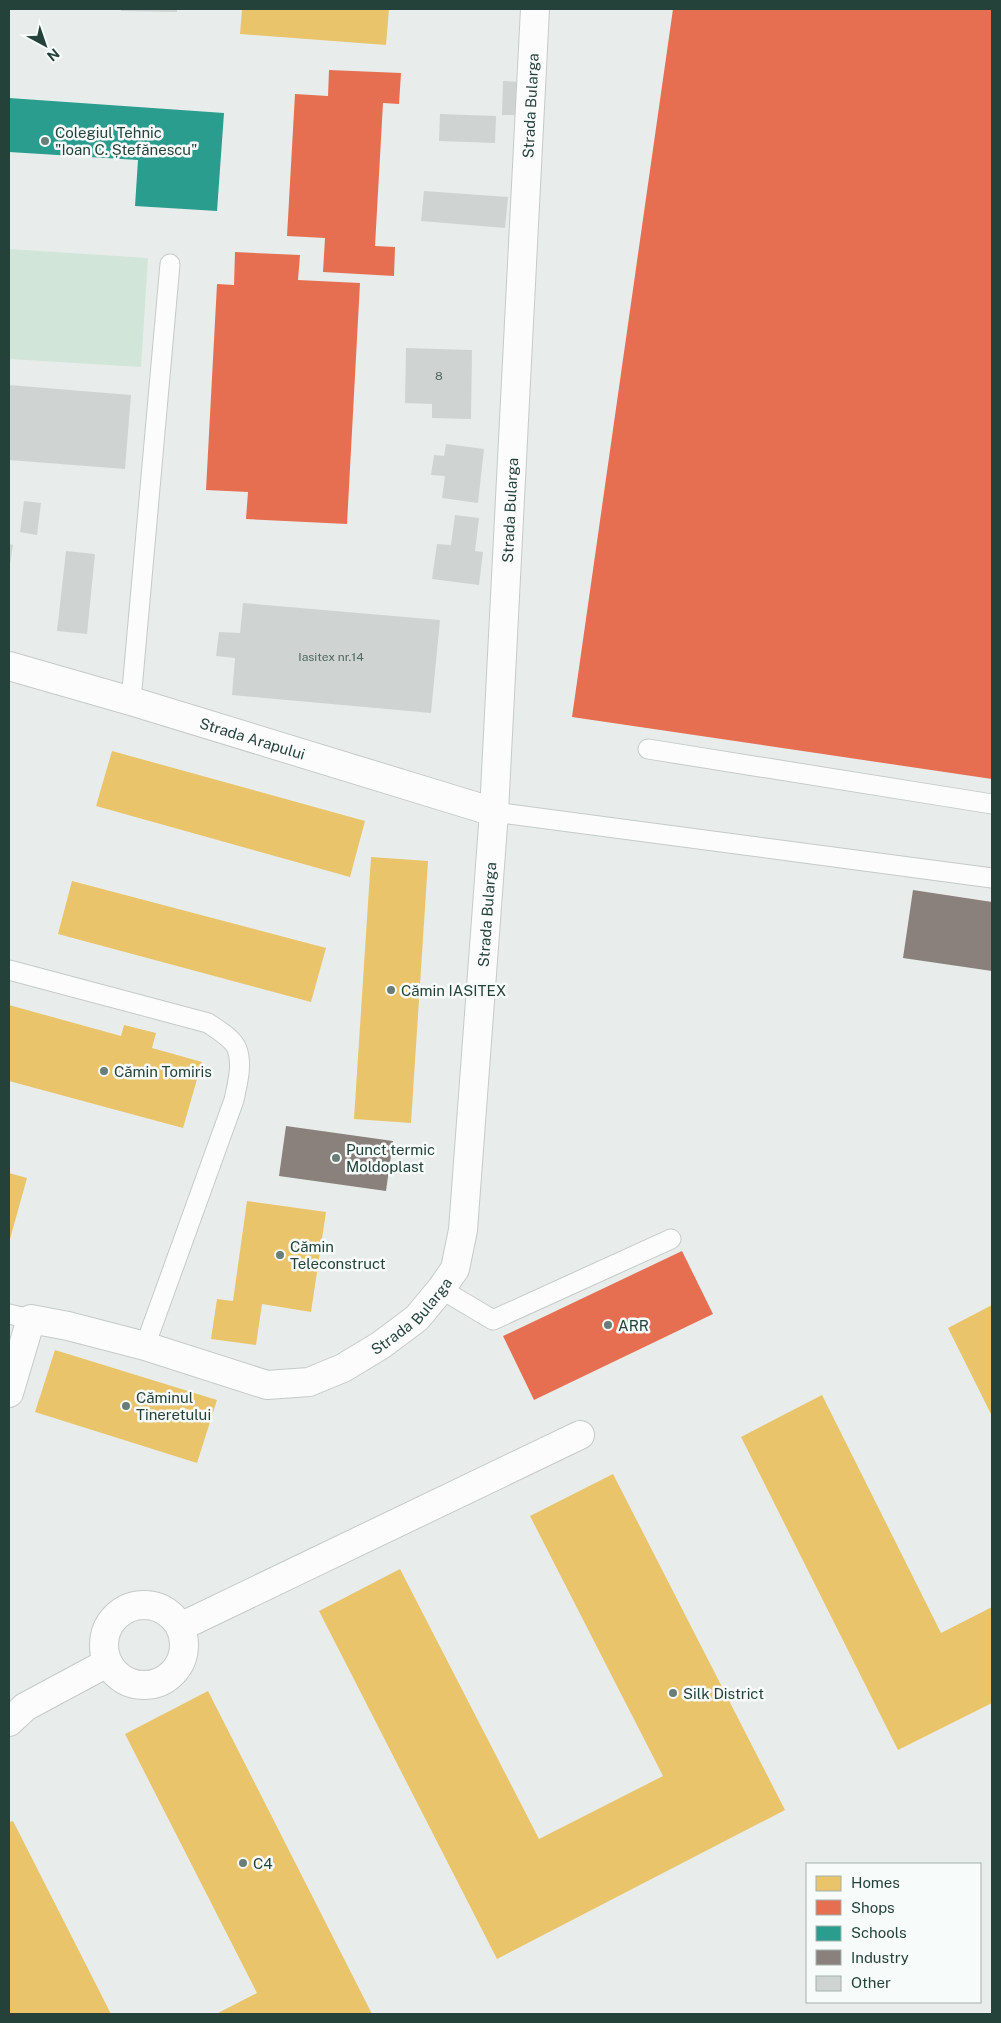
<svg xmlns="http://www.w3.org/2000/svg" width="1001" height="2023" viewBox="0 0 1001 2023" font-family="'Public Sans',sans-serif">
<style>
.green{fill:#d1e6d8}
.homes{fill:#e9c46a}
.shops{fill:#e76f51}
.schools{fill:#2a9d8f}
.industry{fill:#8a817c}
.building{fill:#cfd4d2}
.lines{fill:none;stroke-linecap:round;stroke-linejoin:round}
.lane-casing{stroke:#c5cac8;stroke-width:21}
.street-casing{stroke:#c5cac8;stroke-width:30}
.lane{stroke:#fcfcfc;stroke-width:19}
.street{stroke:#fcfcfc;stroke-width:28}
.poi-dot{fill:#697e78;stroke:#f7fbf9;stroke-width:2}
.labels{text-anchor:middle;dominant-baseline:central;stroke-width:5;stroke-linejoin:round;paint-order:stroke}
.number-label{font-size:12px;fill:#506761}
.street-label{font-size:15px;fill:#24423a;stroke:#f7fbf9}
.poi-label{font-size:15px;fill:#24423a;stroke:#f7fbf9;text-anchor:start}
</style>
<rect width="100%" height="100%" fill="#e8edeb"/>
<polygon class="green" points="9,249 148,258 141,367 9,359"/>
<g class="homes">
<polygon points="242,9 389,9 386,45 240,34"/>
<polygon points="112,751 365,821 350,877 96,806"/>
<polygon points="371,857 428,861 411,1123 354,1119"/>
<polygon points="72,881 326,948 311,1002 58,934"/>
<polygon points="9,1005 121,1036 124,1025 156,1033 152,1048 202,1062 183,1128 9,1081"/>
<polygon points="9,1173 27,1178 10,1239 9,1239"/>
<polygon points="247,1201 326,1212 311,1312 262,1304 256,1345 211,1339 217,1299 233,1301"/>
<polygon points="992,1305 992,1416 948,1328"/>
<polygon points="55,1350 217,1400 197,1463 35,1412"/>
<polygon points="822,1395 941,1633 992,1607 992,1703 898,1750 741,1437"/>
<polygon points="613,1474 785,1810 497,1959 319,1611 400,1569 539,1839 663,1776 530,1516"/>
<polygon points="208,1691 372,2014 216,2014 257,1993 125,1734"/>
<polygon points="13,1821 111,2014 9,2014 9,1822"/>
</g>
<g class="shops">
<polygon points="673,9 992,9 992,779 572,717"/>
<polygon points="329,70 401,73 399,104 383,103 375,246 395,247 394,276 323,272 325,238 287,236 295,94 328,96"/>
<polygon points="235,252 300,255 298,280 360,283 347,524 246,519 248,492 206,490 217,284 234,285"/>
<polygon points="682,1251 713,1314 534,1400 503,1336"/>
</g>
<polygon class="schools" points="9,98 224,113 217,211 135,206 138,160 9,152"/>
<g class="industry">
<polygon points="913,890 992,902 992,971 903,958"/>
<polygon points="286,1126 393,1141 386,1191 279,1176"/>
</g>
<g class="building">
<polygon points="121,9 177,9 177,12 121,11"/>
<polygon points="503,81 524,82 522,115 502,115"/>
<polygon points="440,114 496,116 495,143 439,141"/>
<polygon points="424,191 508,197 505,228 421,221"/>
<polygon points="406,348 472,350 471,419 432,418 432,404 405,403"/>
<polygon points="9,385 131,395 125,469 9,460"/>
<polygon points="446,444 484,449 478,503 442,498 445,476 431,475 434,455 444,456"/>
<polygon points="24,501 41,503 37,535 20,532"/>
<polygon points="455,515 479,518 475,551 483,552 479,585 432,579 437,544 451,545"/>
<polygon points="9,544 13,545 10,564 9,564"/>
<polygon points="66,551 95,554 87,634 57,631"/>
<polygon points="243,603 440,620 431,713 232,695 235,658 216,656 219,632 240,633"/>
</g>
<g class="lines">
<g class="lane-casing">
<g id="lane">
<polyline points="131,701 170,264"/>
<polyline points="648,749 992,804"/>
<polyline points="494,812 992,878"/>
<path d="M9,970L208,1023C218,1030 233,1038 237,1049C243,1065 237,1085 234,1100L145,1346"/>
<polyline points="441,1289 493,1320 671,1239"/>
<polyline points="9,1314 31,1319"/>
</g>
</g>
<g class="street-casing">
<g id="street">
<path id="s1" d="M9,666L131,701L494,812"/>
<path id="s2" d="M9,1393L31,1319L68,1326L145,1346L267,1385L309,1382L343,1368L381,1345L417,1318L441,1289L455,1269L463,1230L494,812L535,9"/>
<circle cx="144" cy="1645" r="40"/>
<polyline points="180,1627 580,1435"/>
<polyline points="9,1722 25,1707 107,1663"/>
</g>
</g>
<use href="#lane" class="lane"/>
<use href="#street" class="street"/>
</g>
<g class="poi-dot">
<circle cx="45" cy="141" r="5"/>
<circle cx="391" cy="990" r="5"/>
<circle cx="104" cy="1071" r="5"/>
<circle cx="336" cy="1158" r="5"/>
<circle cx="280" cy="1255" r="5"/>
<circle cx="608" cy="1325" r="5"/>
<circle cx="126" cy="1406" r="5"/>
<circle cx="673" cy="1693" r="5"/>
<circle cx="243" cy="1863" r="5"/>
</g>
<g class="labels">
<g class="number-label">
<text x="439" y="376">8</text>
<text x="331" y="657">Iasitex nr.14</text>
</g>
<g class="street-label">
<text stroke="none"><textPath href="#s2" startOffset="1719">Strada Bularga</textPath></text>
<text stroke="none"><textPath href="#s2" startOffset="1314">Strada Bularga</textPath></text>
<text stroke="none"><textPath href="#s1" startOffset="254">Strada Arapului</textPath></text>
<text stroke="none"><textPath href="#s2" startOffset="909">Strada Bularga</textPath></text>
<text stroke="none"><textPath href="#s2" startOffset="488">Strada Bularga</textPath></text>
</g>
<g class="poi-label">
<text x="55" y="132">Colegiul Tehnic<tspan x="55" dy="17">"Ioan C. Ștefănescu"</tspan></text>
<text x="401" y="990">Cămin IASITEX</text>
<text x="114" y="1071">Cămin Tomiris</text>
<text x="346" y="1149">Punct termic<tspan x="346" dy="17">Moldoplast</tspan></text>
<text x="290" y="1246">Cămin<tspan x="290" dy="17">Teleconstruct</tspan></text>
<text x="618" y="1325">ARR</text>
<text x="136" y="1397">Căminul<tspan x="136" dy="17">Tineretului</tspan></text>
<text x="683" y="1693">Silk District</text>
<text x="253" y="1863">C4</text>
</g>
</g>
<rect width="1001" height="2023" fill="none" stroke="#24423a" stroke-width="20"/>
<rect x="806" y="1863" width="175" height="140" fill="#f7fbf9" stroke="#a3b1ad"/>
<rect x="816" y="1876" width="25" height="15" fill="#e9c46a" stroke="#a3b1ad"/>
<text x="851" y="1888" font-size="15" fill="#24423a">Homes</text>
<rect x="816" y="1900" width="25" height="15" fill="#e76f51" stroke="#a3b1ad"/>
<text x="851" y="1913" font-size="15" fill="#24423a">Shops</text>
<rect x="816" y="1926" width="25" height="15" fill="#2a9d8f" stroke="#a3b1ad"/>
<text x="851" y="1938" font-size="15" fill="#24423a">Schools</text>
<rect x="816" y="1950" width="25" height="15" fill="#8a817c" stroke="#a3b1ad"/>
<text x="851" y="1963" font-size="15" fill="#24423a">Industry</text>
<rect x="816" y="1976" width="25" height="15" fill="#cfd4d2" stroke="#a3b1ad"/>
<text x="851" y="1988" font-size="15" fill="#24423a">Other</text>
<g transform="translate(45 45) rotate(140)" stroke="#f7fbf9" stroke-width="4" paint-order="stroke">
<path d="M0-4L9 19L0 12L-9 19Z" fill="#24423a"/>
<text y="-8" font-size="14" font-weight="bold" text-anchor="middle" fill="#24423a">N</text>
</g>
</svg>
